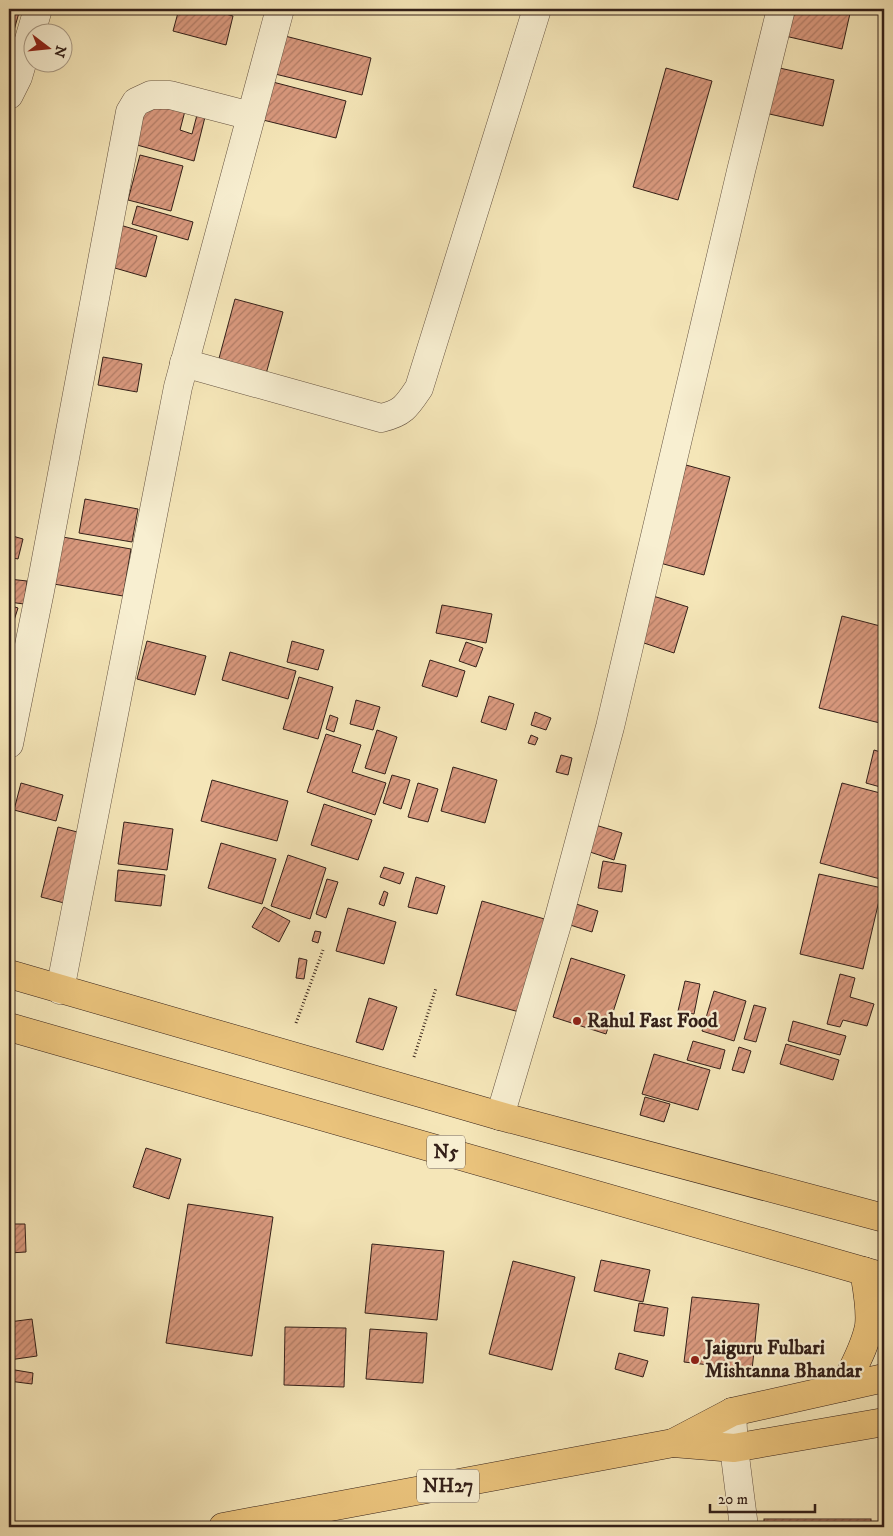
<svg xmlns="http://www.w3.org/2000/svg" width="893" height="1536" viewBox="0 0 893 1536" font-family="'IM FELL DW Pica',serif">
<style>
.building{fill:url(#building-hatch);stroke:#342019}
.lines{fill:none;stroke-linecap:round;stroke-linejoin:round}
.minor-casing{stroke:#645241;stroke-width:29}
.trunk-casing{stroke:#342019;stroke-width:29}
.path{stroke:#342019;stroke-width:3;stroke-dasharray:1 2.5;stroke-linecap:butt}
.minor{stroke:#f8efd1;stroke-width:28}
.trunk{stroke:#eac37c;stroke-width:28}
.poi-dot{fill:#8f2418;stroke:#f8efd1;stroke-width:2}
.labels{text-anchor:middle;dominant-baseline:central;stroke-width:4.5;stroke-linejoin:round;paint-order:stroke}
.shield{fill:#f8efd1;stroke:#6f5e50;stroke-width:1}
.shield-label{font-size:19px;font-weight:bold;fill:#342019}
.poi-label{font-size:20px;font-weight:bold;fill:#342019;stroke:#f8efd1;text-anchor:start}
</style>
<defs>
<pattern id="building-hatch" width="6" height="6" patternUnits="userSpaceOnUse" patternTransform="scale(1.25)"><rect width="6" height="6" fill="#d9997e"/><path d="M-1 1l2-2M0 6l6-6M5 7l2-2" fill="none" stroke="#b17c66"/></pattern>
</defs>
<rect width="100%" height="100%" fill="#f5e6b8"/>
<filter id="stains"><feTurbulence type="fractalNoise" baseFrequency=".004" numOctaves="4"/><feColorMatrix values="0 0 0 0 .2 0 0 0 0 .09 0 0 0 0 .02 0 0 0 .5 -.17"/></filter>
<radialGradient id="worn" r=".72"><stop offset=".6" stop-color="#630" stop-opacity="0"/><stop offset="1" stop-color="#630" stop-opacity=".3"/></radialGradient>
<g class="building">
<polygon points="9,9 20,9 9,48"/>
<polygon points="179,9 207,9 233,16 226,45 173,31"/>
<polygon points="791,9 851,9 842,49 785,36"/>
<polygon points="285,36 371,58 362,95 275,74"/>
<polygon points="775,67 834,80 823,126 765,113"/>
<polygon points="666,68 712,81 678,200 633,187"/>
<polygon points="269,81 346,101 336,138 259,119"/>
<polygon points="146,97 186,107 180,130 192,134 198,111 206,113 194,161 130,143"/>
<polygon points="140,155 183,166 171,211 128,200"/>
<polygon points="137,206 193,222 188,240 132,224"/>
<polygon points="120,225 157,236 146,277 108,266"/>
<polygon points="235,299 283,312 266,374 218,362"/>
<polygon points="103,357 142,364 137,392 98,385"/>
<polygon points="686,465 730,477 704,575 660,563"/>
<polygon points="85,499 138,509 132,542 79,533"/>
<polygon points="9,535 23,539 18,559 9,557"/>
<polygon points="57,536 131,549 123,596 48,583"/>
<polygon points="9,579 27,581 24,604 9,602"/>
<polygon points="650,595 688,607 674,653 635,640"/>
<polygon points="9,605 18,608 10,633 9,633"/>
<polygon points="442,605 492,614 486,643 436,633"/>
<polygon points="842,616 884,627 884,724 819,708"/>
<polygon points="147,641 206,656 195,695 137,679"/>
<polygon points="292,641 324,650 318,670 287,662"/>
<polygon points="466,642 483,648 476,667 459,661"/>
<polygon points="230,652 296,671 288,699 222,680"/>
<polygon points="430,660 465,671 457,697 422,686"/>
<polygon points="299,677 333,687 318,739 283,729"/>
<polygon points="489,696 514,704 506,730 481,722"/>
<polygon points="356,700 380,707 373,730 350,724"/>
<polygon points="535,712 551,718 546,730 531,725"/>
<polygon points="330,715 338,718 334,732 326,729"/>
<polygon points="377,730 397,737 385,774 365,768"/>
<polygon points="326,734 361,745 352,772 386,783 375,815 307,792"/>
<polygon points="531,735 538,738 535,745 528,743"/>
<polygon points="874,750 884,753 884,788 866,783"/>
<polygon points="561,755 572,758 568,775 556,772"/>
<polygon points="453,767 497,780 485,823 441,811"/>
<polygon points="392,775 410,780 401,809 383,803"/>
<polygon points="212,780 288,801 277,841 201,821"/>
<polygon points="21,783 63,795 56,821 14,810"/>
<polygon points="418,783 438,789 428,822 408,817"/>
<polygon points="842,783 884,794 884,880 820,863"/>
<polygon points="324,804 372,820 358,860 311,845"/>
<polygon points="124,822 173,829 167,870 118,864"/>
<polygon points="592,824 622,833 614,860 584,850"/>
<polygon points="58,827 85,834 68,904 41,897"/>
<polygon points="221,843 276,859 262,904 208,888"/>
<polygon points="288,855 326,868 310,919 271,906"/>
<polygon points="603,861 626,865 622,892 598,888"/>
<polygon points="384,867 404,873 400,884 380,877"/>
<polygon points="118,870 165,875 161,906 115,901"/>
<polygon points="819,874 882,888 863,969 800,954"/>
<polygon points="416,877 445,886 437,914 408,907"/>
<polygon points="327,879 338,882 326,918 316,914"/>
<polygon points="384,891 388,893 384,906 379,904"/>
<polygon points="482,901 548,920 523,1013 456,995"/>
<polygon points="570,902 598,911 592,932 564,923"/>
<polygon points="264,907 290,921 279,942 252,927"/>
<polygon points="348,908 396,922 384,964 336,951"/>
<polygon points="315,931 321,932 318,943 312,941"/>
<polygon points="299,958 307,960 304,979 296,978"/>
<polygon points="571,958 625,975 606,1034 553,1017"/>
<polygon points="840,974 855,978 850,997 874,1004 867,1026 843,1020 840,1027 827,1024"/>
<polygon points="685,981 700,984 694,1014 678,1011"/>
<polygon points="714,991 746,1001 734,1041 702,1031"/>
<polygon points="369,998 397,1007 383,1050 356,1042"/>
<polygon points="754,1005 766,1008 756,1042 744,1039"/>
<polygon points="793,1021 846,1036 840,1055 788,1041"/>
<polygon points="693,1041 725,1050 720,1069 687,1060"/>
<polygon points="786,1044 839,1060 833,1080 780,1064"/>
<polygon points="739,1047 751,1051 744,1073 732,1070"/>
<polygon points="654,1054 710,1070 698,1110 642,1094"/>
<polygon points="645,1097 670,1104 664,1122 640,1115"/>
<polygon points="146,1148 181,1159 169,1199 133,1187"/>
<polygon points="188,1204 273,1217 252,1356 166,1343"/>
<polygon points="9,1224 25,1224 26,1252 9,1253"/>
<polygon points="372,1244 444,1251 437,1320 365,1313"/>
<polygon points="601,1260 650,1270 643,1302 594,1291"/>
<polygon points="513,1261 575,1277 552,1370 489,1354"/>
<polygon points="692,1297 759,1304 752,1370 684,1362"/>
<polygon points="639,1303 668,1308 664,1336 634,1331"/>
<polygon points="32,1319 37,1356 9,1360 9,1322"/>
<polygon points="285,1327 346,1328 344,1387 284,1385"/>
<polygon points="370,1329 427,1333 423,1383 366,1379"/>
<polygon points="619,1353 648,1361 643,1377 615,1369"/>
<polygon points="9,1369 33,1373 32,1384 9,1381"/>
<rect x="764" y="1519" width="107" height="8"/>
</g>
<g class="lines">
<g class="minor-casing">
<g id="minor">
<polyline points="9,95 18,77 38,9"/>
<path d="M184,363L381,418C403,413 407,406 419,388L537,9"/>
<polyline points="9,744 40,591 130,112 136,102 151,95 170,95 251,116"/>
<polyline points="60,990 178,387 280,9"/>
<polyline points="500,1116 558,921 610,727 741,171 781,9"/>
<polyline points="732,1412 734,1448 744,1527"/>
</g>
</g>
<g class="trunk-casing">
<g id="trunk">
<polyline points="9,974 500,1116 884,1218"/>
<polyline points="9,1027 884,1277"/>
<path d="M844,1387C853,1367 865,1348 869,1326C871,1308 867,1289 864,1271"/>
<polyline points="673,1443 732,1412 884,1378"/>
<polyline points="223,1527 673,1443 734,1448 884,1422"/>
</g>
</g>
<g class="path">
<polyline points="296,1023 323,950"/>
<polyline points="414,1057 436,988"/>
</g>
<use href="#minor" class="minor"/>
<use href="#trunk" class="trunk"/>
</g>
<g class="poi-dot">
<circle cx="577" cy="1021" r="5"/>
<circle cx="695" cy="1360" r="5"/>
</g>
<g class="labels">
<g class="shield">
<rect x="427" y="1135.5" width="38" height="33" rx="4"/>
<rect x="417" y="1469.5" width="62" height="33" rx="4"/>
</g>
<g class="shield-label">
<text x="446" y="1152">N5</text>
<text x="448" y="1486">NH27</text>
</g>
<g class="poi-label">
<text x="587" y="1021">Rahul Fast Food</text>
<text x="705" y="1348">Jaiguru Fulbari<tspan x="705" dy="23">Mishtanna Bhandar</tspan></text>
</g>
</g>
<rect width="893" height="1536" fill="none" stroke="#f5e6b8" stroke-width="30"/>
<rect x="10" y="10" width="873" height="1516" fill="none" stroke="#342019" stroke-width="2.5"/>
<rect x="15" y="15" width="863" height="1506" fill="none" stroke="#342019"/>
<g transform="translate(48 48) rotate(106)"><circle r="24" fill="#f8efd1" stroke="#aa9c87"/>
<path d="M0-4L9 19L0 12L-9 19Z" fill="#8f2418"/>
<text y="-8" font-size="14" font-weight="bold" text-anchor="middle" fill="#342019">N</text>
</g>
<path d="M710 1504v8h105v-8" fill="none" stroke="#342019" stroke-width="2.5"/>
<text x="718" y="1504" font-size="15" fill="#342019" stroke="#f8efd1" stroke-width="4" paint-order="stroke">20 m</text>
<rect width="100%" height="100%" filter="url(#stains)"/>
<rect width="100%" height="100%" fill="url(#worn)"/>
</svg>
